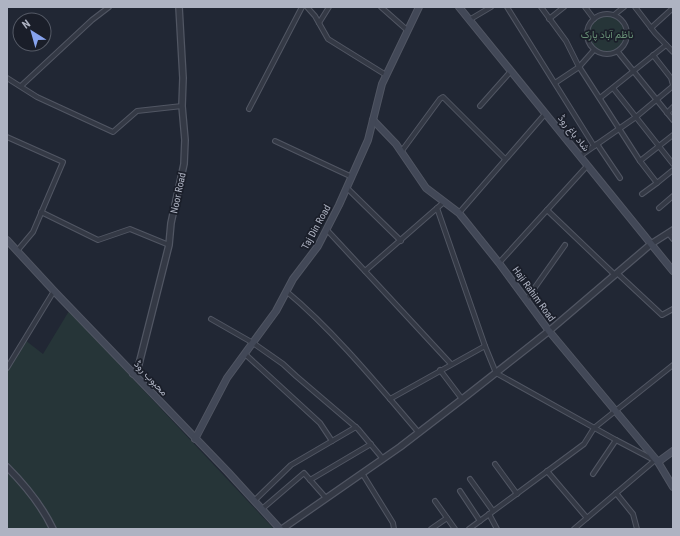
<svg xmlns="http://www.w3.org/2000/svg" width="680" height="536" viewBox="0 0 680 536" font-family="'Roboto Condensed',Vazirmatn,sans-serif">
<style>
.green{fill:#263538}
.lines{fill:none;stroke-linecap:round;stroke-linejoin:round}
.minor-casing{stroke:#515663;stroke-width:6}
.tertiary-casing{stroke:#515663;stroke-width:8}
.secondary-casing{stroke:#515663;stroke-width:8}
.minor{stroke:#343945;stroke-width:4}
.tertiary{stroke:#343945;stroke-width:5.5}
.secondary{stroke:#424857;stroke-width:6}
.labels{text-anchor:middle;dominant-baseline:central;stroke-width:3.5;stroke-linejoin:round;paint-order:stroke}
.park-label{font-size:10px;fill:#689076;stroke:#1a1e29}
.street-label{font-size:10px;fill:#aeb3c2;stroke:#1a1e29}
</style>
<rect width="100%" height="100%" fill="#212734"/>
<g class="green">
<circle cx="607" cy="34" r="20"/>
<polygon points="69,311 274,529 7,529 7,368 25,340 43,354"/>
</g>
<g class="lines">
<g class="minor-casing">
<g id="minor">
<polyline points="307,7 315,16 328,39 386,75"/>
<polyline points="381,7 407,30"/>
<polyline points="507,7 594,146"/>
<polyline points="541,7 566,41 578,65 640,161 657,183 673,170"/>
<polyline points="585,7 594,19"/>
<polyline points="635,7 655,33 673,52"/>
<circle cx="607" cy="34" r="20"/>
<polyline points="614,15 624,7"/>
<polyline points="549,19 564,7"/>
<polyline points="469,20 491,7"/>
<polyline points="319,23 329,7"/>
<polyline points="651,28 673,8"/>
<polyline points="618,52 673,120"/>
<polyline points="653,55 671,78 673,85"/>
<polyline points="7,78 37,97 113,132 137,111 182,106"/>
<polyline points="555,83 579,67 594,50"/>
<polyline points="21,86 92,20 109,7"/>
<polyline points="613,88 673,164"/>
<polyline points="600,98 666,45"/>
<polyline points="480,106 511,71"/>
<polyline points="249,109 302,7"/>
<polyline points="667,113 673,107"/>
<polyline points="7,137 63,162 33,232 17,251"/>
<polyline points="275,141 352,177"/>
<polyline points="597,144 620,178"/>
<polyline points="401,152 440,99 443,97 505,159"/>
<polyline points="580,156 636,117 673,86"/>
<polyline points="640,161 673,135"/>
<polyline points="347,188 401,241"/>
<polyline points="642,194 657,183"/>
<polyline points="437,208 485,346 496,373 616,440 656,461"/>
<polyline points="659,208 673,196"/>
<polyline points="547,210 615,275"/>
<polyline points="41,212 98,240 130,229 169,245"/>
<polyline points="459,213 545,114"/>
<polyline points="327,230 451,364"/>
<polyline points="668,233 673,239"/>
<polyline points="499,263 587,166"/>
<polyline points="365,271 444,202"/>
<polyline points="617,273 662,315 673,309"/>
<path d="M286,291C334,331 378,385 419,433"/>
<polyline points="526,300 565,245"/>
<polyline points="211,319 253,343 283,364 296,376 358,429 383,459"/>
<polyline points="245,354 320,423 332,441"/>
<polyline points="7,368 54,291"/>
<polyline points="440,370 462,399"/>
<polyline points="390,399 485,346"/>
<polyline points="495,464 517,494"/>
<polyline points="547,471 587,518"/>
<polyline points="362,473 393,523 394,529"/>
<polyline points="593,474 616,440"/>
<polyline points="470,479 493,511"/>
<polyline points="310,480 371,444"/>
<polyline points="460,491 480,521"/>
<polyline points="616,493 633,514 637,529"/>
<polyline points="254,501 291,465 356,427"/>
<polyline points="435,501 455,529"/>
<polyline points="262,509 304,473 326,498"/>
<polyline points="489,514 497,529"/>
<polyline points="431,529 447,518"/>
<polyline points="469,529 584,444 594,428 673,365"/>
<polyline points="574,529 654,461"/>
</g>
</g>
<g class="tertiary-casing">
<g id="tertiary">
<polyline points="133,374 138,368 169,245 171,223 184,164 185,140 182,106 183,78 179,7"/>
<path d="M7,467C25,485 42,506 53,529"/>
<polyline points="282,529 400,447 465,397 549,331 651,244 673,230"/>
</g>
</g>
<g class="secondary-casing">
<g id="secondary">
<polyline points="459,7 673,271"/>
<polyline points="373,120 396,144 426,188 459,213 499,263 549,331 658,462 673,487"/>
<polyline points="7,240 54,291 228,472 280,529"/>
<polyline points="195,439 227,378 276,311 293,279 318,246 339,205 368,140 382,84 419,7"/>
<polyline points="658,462 673,451"/>
</g>
</g>
<use href="#minor" class="minor"/>
<use href="#tertiary" class="tertiary"/>
<use href="#secondary" class="secondary"/>
</g>
<g class="labels">
<g class="park-label">
<text x="607" y="34">ناظم آباد پارک</text>
</g>
<g class="street-label">
<text transform="translate(574 133) rotate(51)">شاد باغ روڈ</text>
<text transform="translate(178 193) rotate(-78)">Noor Road</text>
<text transform="translate(316 227) rotate(-61)">Taj Din Road</text>
<text transform="translate(534 294) rotate(54)">Haji Rahim Road</text>
<text transform="translate(151 378) rotate(47)">محبوب روڈ</text>
</g>
</g>
<rect width="680" height="536" fill="none" stroke="#aeb3c2" stroke-width="16"/>
<g transform="translate(32 32) rotate(323)"><circle r="19" fill="#1a1e29" stroke="#555a66"/>
<path d="M0-3L7 15L0 10L-7 15Z" fill="#87a3ee"/>
<text y="-6" font-size="11" font-weight="bold" text-anchor="middle" fill="#aeb3c2">N</text>
</g>
</svg>
